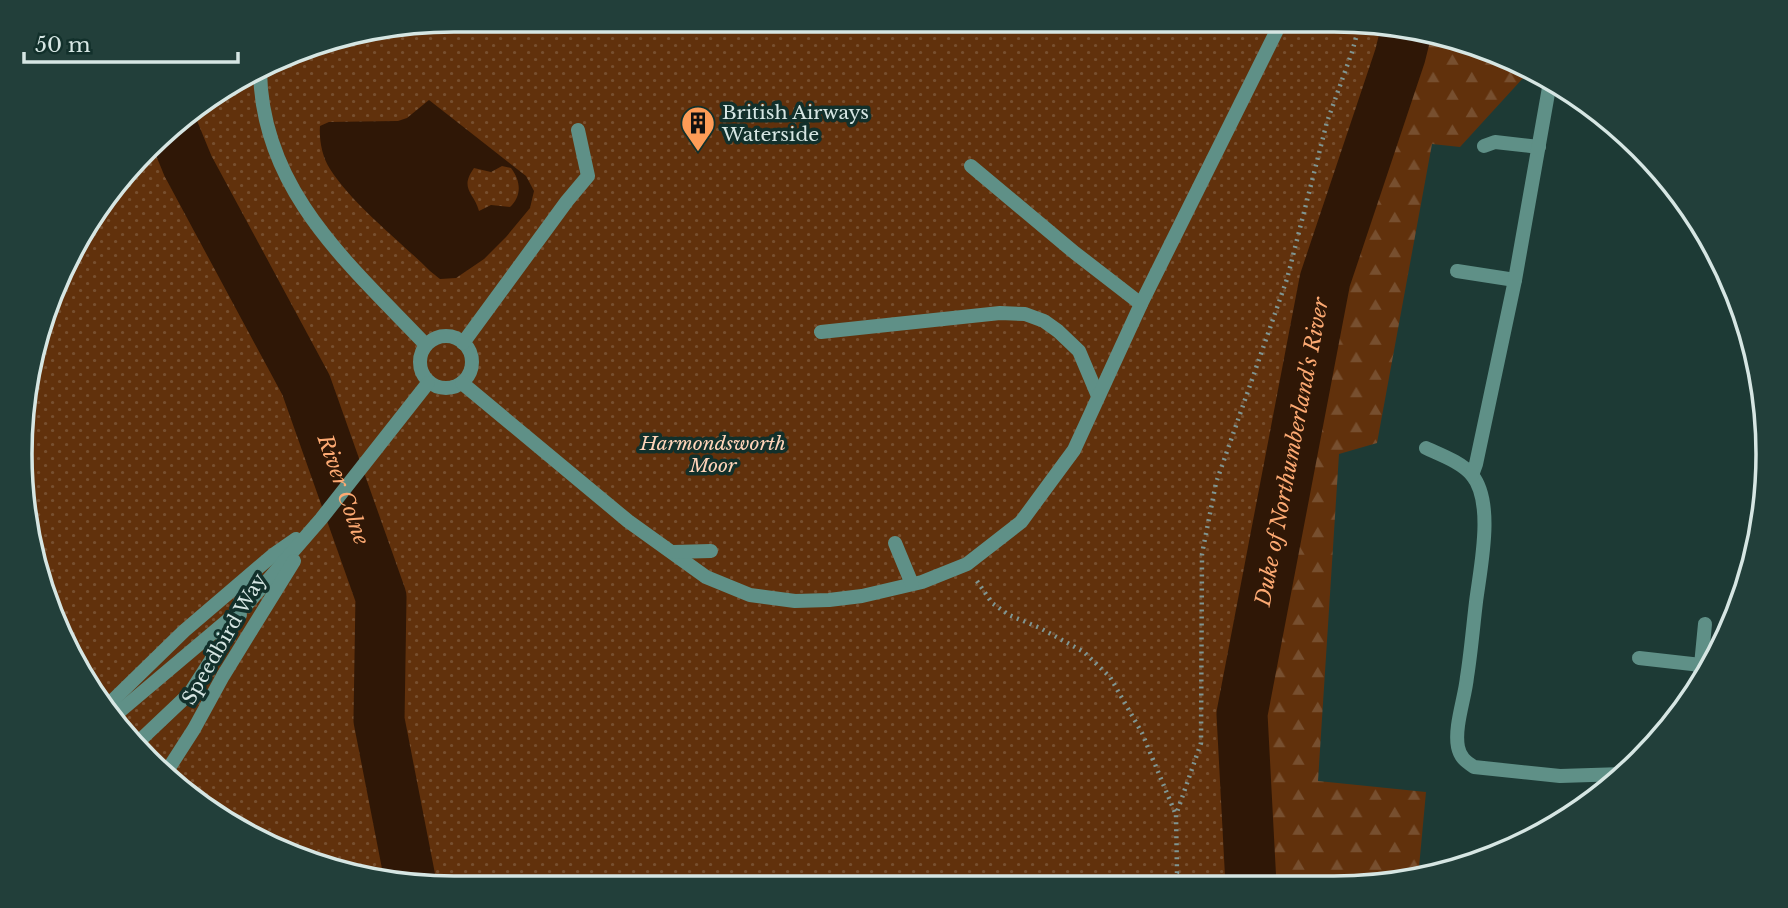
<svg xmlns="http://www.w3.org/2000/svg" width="1788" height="908" viewBox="0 0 1788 908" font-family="'Libre Baskerville',serif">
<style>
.forest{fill:url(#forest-firs)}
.park{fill:url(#park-dots)}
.water{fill:#2f1706;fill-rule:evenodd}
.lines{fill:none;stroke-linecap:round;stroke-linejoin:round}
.river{stroke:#2f1706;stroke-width:51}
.path{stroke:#809692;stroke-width:4.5;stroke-dasharray:2 5;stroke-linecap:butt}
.lane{stroke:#5f9087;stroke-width:14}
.labels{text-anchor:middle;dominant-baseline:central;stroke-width:7;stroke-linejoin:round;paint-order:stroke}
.poi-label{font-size:19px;fill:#d6e6e3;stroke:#12302b;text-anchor:start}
.park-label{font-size:19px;font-style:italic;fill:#ffd4b9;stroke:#12302b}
.street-label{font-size:19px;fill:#d6e6e3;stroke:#12302b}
.water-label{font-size:21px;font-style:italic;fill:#fca972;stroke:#12302b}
.rim{fill:none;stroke:#d6e6e3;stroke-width:3.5}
</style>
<defs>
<pattern id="forest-firs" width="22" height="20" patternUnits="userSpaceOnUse" patternTransform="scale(1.75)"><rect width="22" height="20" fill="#61310c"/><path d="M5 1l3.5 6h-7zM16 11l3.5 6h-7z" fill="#774f2f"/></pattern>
<pattern id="park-dots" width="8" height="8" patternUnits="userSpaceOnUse" patternTransform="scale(1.75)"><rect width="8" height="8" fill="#61310c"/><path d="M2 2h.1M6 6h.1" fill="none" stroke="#774f2f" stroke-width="1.8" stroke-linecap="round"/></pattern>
</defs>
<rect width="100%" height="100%" fill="#1d3a35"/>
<polygon class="forest" points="1416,35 1526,64 1524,77 1460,147 1432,144 1377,443 1339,454 1318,781 1426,792 1418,878 1391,885 1257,885 1251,714 1335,283 1411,57"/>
<polygon class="park" points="454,19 1362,20 1406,32 1400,56 1325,280 1242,714 1251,885 426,888 261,844 127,741 53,621 20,483 34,342 92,213 189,109 314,42"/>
<path class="water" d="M429,100L526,176L534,191L530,208L506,237L484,259L456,278L440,279L430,271C399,240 353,205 330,169C322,157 319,139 320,126L329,122L398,121L407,118ZM502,166L511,168C521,181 522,196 510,207L491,205L479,211C474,192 459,189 474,168L491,172Z"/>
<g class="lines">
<g class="river">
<path id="s1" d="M172,127L188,166L306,385L381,597L379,720L411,884"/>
<path id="s2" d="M1251,885L1242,714L1325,280L1400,56L1406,32"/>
</g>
<g class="path">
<polyline points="977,581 992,603 1009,615 1040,628 1084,652 1110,677 1142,733 1176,815"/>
<polyline points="1171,886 1177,873 1176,815 1201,743 1202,554 1216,483 1287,279 1327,122 1352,52 1361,20"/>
</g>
<g class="lane">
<path d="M260,71C262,191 350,265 426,345"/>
<polyline points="1484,146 1495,142 1539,147"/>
<polyline points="971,166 1075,253 1141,304"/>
<polyline points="1457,271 1515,280"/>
<polyline points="821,332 1000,313 1025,314 1044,321 1058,331 1079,351 1098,396"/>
<circle cx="446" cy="362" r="26"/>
<polyline points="463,343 567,201 588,176 578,130"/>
<polyline points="462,383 628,521 706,577 750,595 795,601 829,600 862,596 922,582 967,564 1021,522 1074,450 1141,304 1282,20"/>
<path d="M1426,448C1441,455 1461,462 1472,475C1495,503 1480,569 1476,602C1473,627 1471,652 1467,677C1465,698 1454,727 1458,747C1460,757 1465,761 1474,767L1560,776L1623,774"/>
<polyline points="1472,475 1476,464 1515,280 1550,82"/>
<polyline points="895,543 912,584"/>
<polyline points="673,552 711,551"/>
<polyline points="1639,658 1701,665 1699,683"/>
<polyline points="1701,665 1705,624"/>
<polyline points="106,707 184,631 273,555 296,539"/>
<polyline points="113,717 248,603 321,519 428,383"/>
<polyline points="134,746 190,693 240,615"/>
<polyline points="167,771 194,729 223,676 294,561"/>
</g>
</g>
<defs>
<g id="building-pin" transform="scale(1.75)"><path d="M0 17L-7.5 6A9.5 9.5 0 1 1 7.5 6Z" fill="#fe9c57" stroke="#12302b"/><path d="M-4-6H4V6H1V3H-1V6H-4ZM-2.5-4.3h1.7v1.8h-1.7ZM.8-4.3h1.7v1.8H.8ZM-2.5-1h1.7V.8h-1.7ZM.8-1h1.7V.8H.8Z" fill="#111"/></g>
</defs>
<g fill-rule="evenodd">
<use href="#building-pin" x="698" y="123"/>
</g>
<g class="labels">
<g class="poi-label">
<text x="722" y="112">British Airways<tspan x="722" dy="22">Waterside</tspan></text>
</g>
<g class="park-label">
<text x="713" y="443">Harmondsworth<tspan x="713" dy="22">Moor</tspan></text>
</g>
<g class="street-label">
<text transform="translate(224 639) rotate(-60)">Speedbird Way</text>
</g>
<g class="water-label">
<text stroke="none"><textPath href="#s2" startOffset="438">Duke of Northumberland's River</textPath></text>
<text stroke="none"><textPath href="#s1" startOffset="402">River Colne</textPath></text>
</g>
</g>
<path d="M0 0H1788V908H0ZM454 32H1334A422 422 0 0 1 1756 454V454A422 422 0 0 1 1334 876H454A422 422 0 0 1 32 454V454A422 422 0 0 1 454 32Z" fill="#223f3a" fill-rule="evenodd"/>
<path class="rim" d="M454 32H1334A422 422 0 0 1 1756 454V454A422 422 0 0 1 1334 876H454A422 422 0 0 1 32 454V454A422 422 0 0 1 454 32Z"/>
<path d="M24 52v10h214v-10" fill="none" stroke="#d6e6e3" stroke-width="3.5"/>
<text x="35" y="52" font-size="21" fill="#d6e6e3" stroke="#12302b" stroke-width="5" paint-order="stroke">50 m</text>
</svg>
